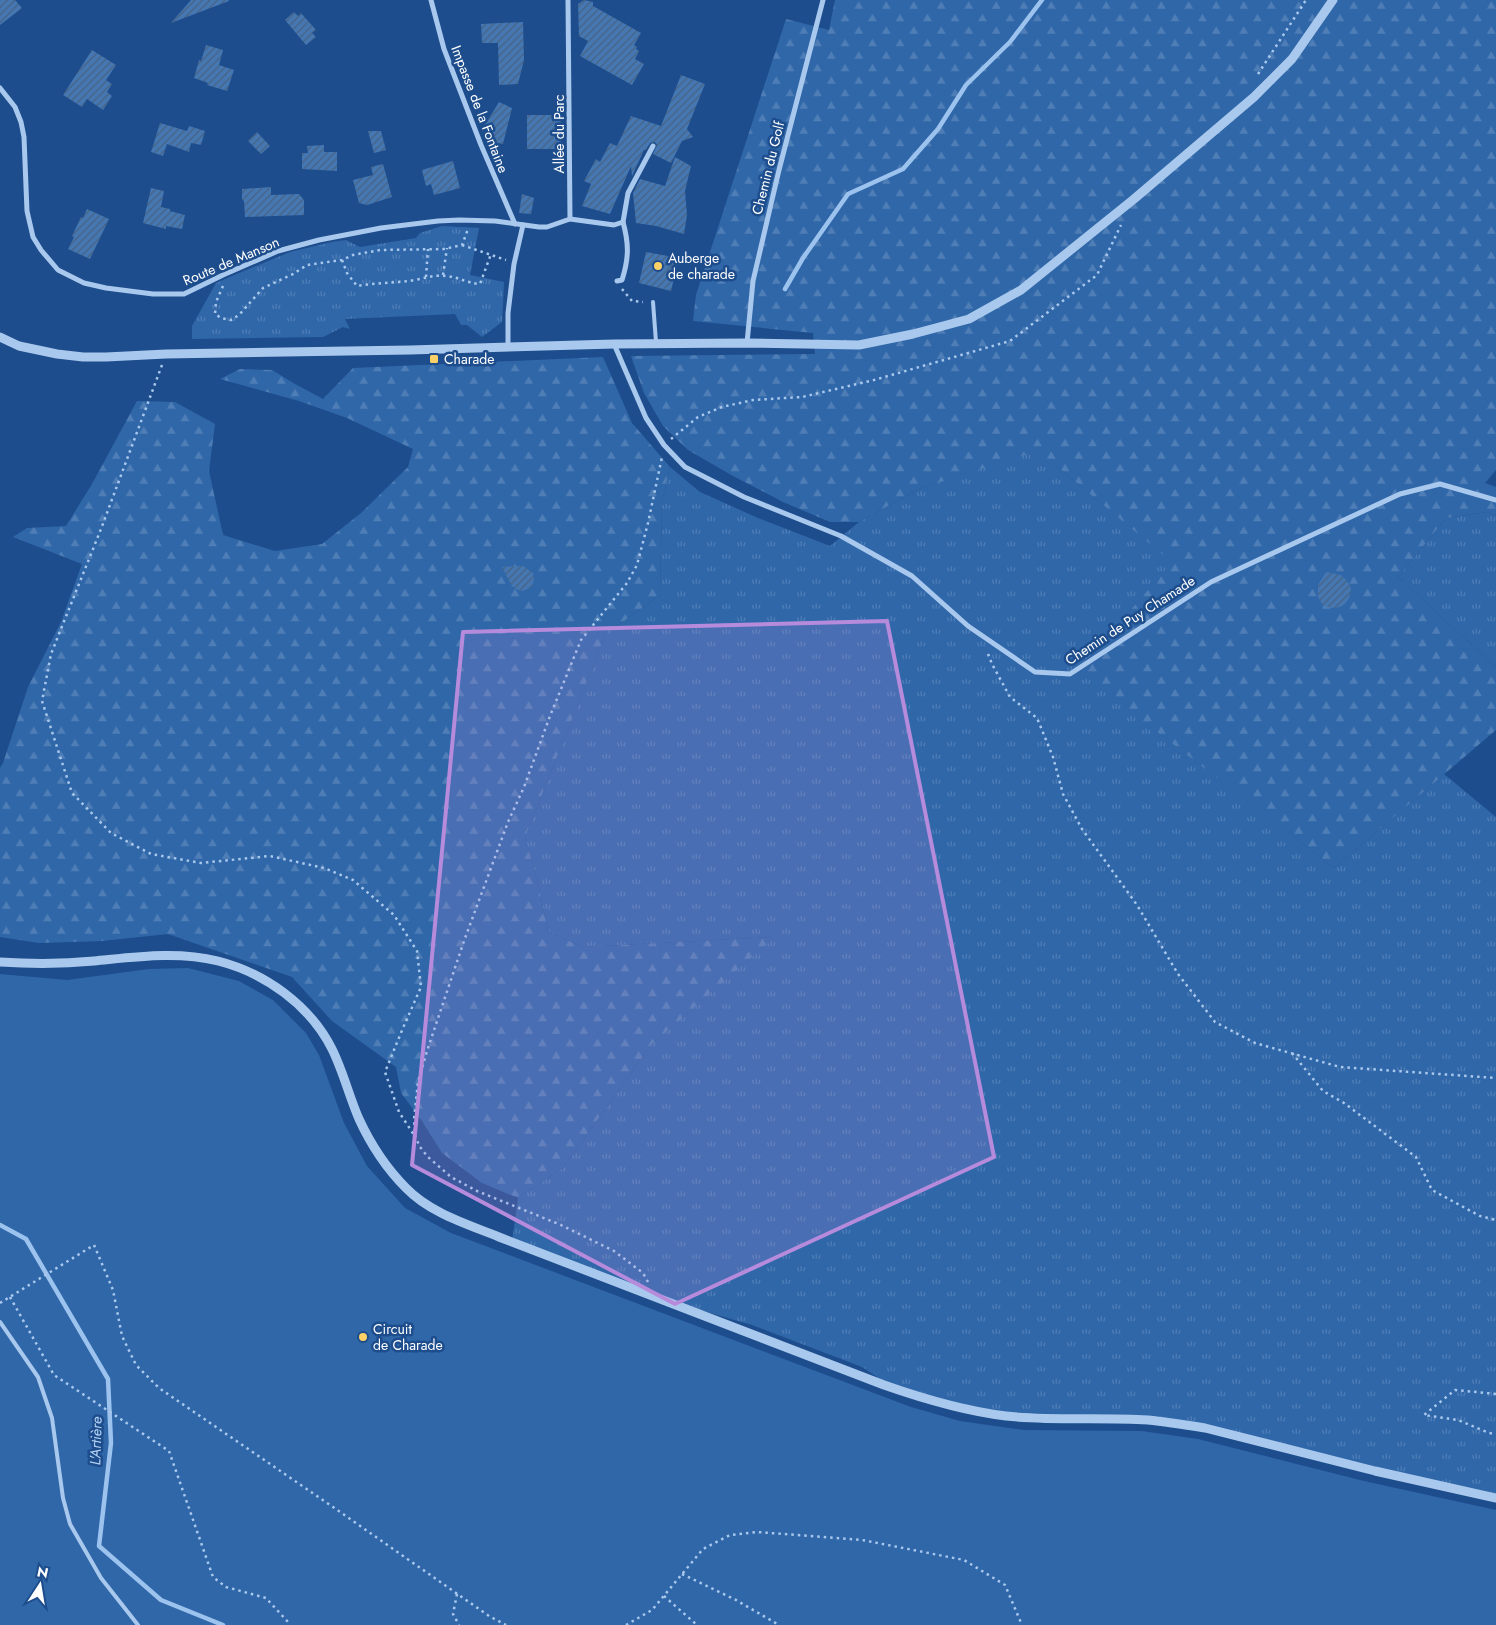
<svg xmlns="http://www.w3.org/2000/svg" width="1496" height="1625" viewBox="0 0 1496 1625" font-family="Jost,sans-serif">
<style>
.grass{fill:url(#grass-tufts)}
.forest{fill:url(#forest-firs)}
.pitch{fill:#3067a9}
.lines{fill:none;stroke-linecap:round;stroke-linejoin:round}
.stream{stroke:#9cc2ee;stroke-width:4.5}
.building{fill:url(#building-hatch)}
.path{stroke:#a9c8ed;stroke-width:2.5;stroke-dasharray:2.5 4;stroke-linecap:butt}
.service{stroke:#a9c8ed;stroke-width:4}
.minor{stroke:#a9c8ed;stroke-width:5}
.tertiary{stroke:#a9c8ed;stroke-width:9}
.marked{fill:#b68bdc;fill-opacity:0.2;stroke:#b68bdc;stroke-width:4;stroke-linejoin:round}
.poi-dot{fill:#fdd167;stroke:#1d4d8c;stroke-width:2}
.labels{text-anchor:middle;dominant-baseline:central;stroke-width:5;stroke-linejoin:round;paint-order:stroke}
.street-label{font-size:14px;fill:#fff;stroke:#1d4d8c}
.poi-label{font-size:14px;fill:#fff;stroke:#1d4d8c;text-anchor:start}
.water-label{font-size:15px;font-style:italic;fill:#b4d2f4;stroke:#1d4d8c}
</style>
<defs>
<pattern id="grass-tufts" width="24" height="20" patternUnits="userSpaceOnUse" patternTransform="scale(1.25)"><rect width="24" height="20" fill="#3067a9"/><path d="M3 7l-1-3M5 7V3M7 7l1-3M15 17l-1-3M17 17v-4M19 17l1-3" fill="none" stroke="#4f7eb6"/></pattern>
<pattern id="forest-firs" width="22" height="20" patternUnits="userSpaceOnUse" patternTransform="scale(1.25)"><rect width="22" height="20" fill="#3067a9"/><path d="M5 1l3.5 6h-7zM16 11l3.5 6h-7z" fill="#4f7eb6"/></pattern>
<pattern id="building-hatch" width="6" height="6" patternUnits="userSpaceOnUse" patternTransform="scale(1.25)"><rect width="6" height="6" fill="#4577b3"/><path d="M-1 1l2-2M0 6l6-6M5 7l2-2" fill="none" stroke="#486280"/></pattern>
</defs>
<rect width="100%" height="100%" fill="#1d4d8c"/>
<g class="grass">
<polygon points="442,226 479,228 470,275 504,282 502,322 482,337 467,325 461,325 455,314 345,319 350,329 343,327 323,337 192,339 192,326 216,283 232,276 290,252 332,242 346,240 360,247 416,238 420,233"/>
<polygon points="1028,453 1060,469 1173,562 1078,670 1334,868 1444,774 1496,817 1496,1495 1205,1428 990,1413 894,1388 862,1367 752,1325 658,1298 512,1242 518,1198 563,1168 651,1045 774,937 582,947 548,931 538,883 525,837 606,634 660,595 662,502 670,467 700,492 758,518 830,546 859,522 919,489"/>
<polygon points="1487,512 1496,515 1496,667 1398,577 1446,518"/>
</g>
<g class="forest">
<polygon points="835,0 1496,0 1496,470 1485,483 1496,487 1496,515 1487,512 1446,518 1398,577 1496,667 1496,730 1334,868 1078,671 1172,562 1060,469 1028,454 919,489 859,522 830,522 783,502 733,476 688,450 663,426 644,393 631,356 815,354 813,333 693,321 696,295 786,19 829,30"/>
<polygon points="603,357 632,423 670,467 662,502 660,595 606,634 525,837 538,883 548,931 582,947 775,937 651,1045 563,1168 518,1198 482,1183 442,1153 422,1121 401,1093 396,1067 332,1021 292,977 168,934 102,941 39,943 0,937 0,768 3,763 28,687 61,622 82,564 13,537 27,528 66,526 92,484 137,401 175,402 215,424 209,471 223,535 275,551 322,544 361,513 408,467 413,449 347,418 299,401 220,379 240,369 272,370 295,384 323,399 353,368"/>
</g>
<polygon class="pitch" points="188,968 239,981 273,1000 306,1033 319,1055 344,1123 367,1166 405,1208 451,1233 911,1407 960,1421 1024,1430 1142,1431 1198,1439 1364,1481 1496,1510 1496,1625 0,1625 0,974 67,980 149,969"/>
<g class="lines">
<g class="stream">
<polyline points="785,289 803,258 848,194 903,169 938,129 966,85 1010,42 1042,0"/>
<polyline points="0,1225 26,1239 108,1379 111,1443 99,1546 161,1600 223,1625"/>
</g>
</g>
<g class="building">
<polygon points="0,0 15,0 22,8 0,25"/>
<polygon points="191,0 228,0 229,1 171,23"/>
<polygon points="584,0 593,2 593,6 641,33 634,45 637,47 636,49 639,51 635,59 644,64 632,85 580,56 588,41 579,36 578,4"/>
<polygon points="294,12 298,16 301,13 316,30 312,33 316,37 306,45 285,20"/>
<polygon points="523,22 524,60 518,84 499,85 498,43 482,43 481,24"/>
<polygon points="206,45 223,50 219,65 234,70 227,91 207,85 208,83 194,78 199,60 201,61"/>
<polygon points="92,50 116,65 106,80 112,84 107,92 112,96 103,110 87,99 82,107 63,95"/>
<polygon points="681,75 705,84 687,129 693,137 682,141 671,163 653,154 657,145 655,142 650,143 646,150 644,150 632,176 631,166 610,214 582,206 591,184 584,181 596,159 600,162 610,143 617,146 631,116 661,126"/>
<polygon points="499,102 512,108 503,144 488,142 485,125"/>
<rect x="527" y="115" width="34" height="34"/>
<polygon points="160,123 187,131 189,126 205,131 201,145 191,143 189,152 167,144 163,156 151,152"/>
<polygon points="368,131 381,131 386,150 374,153"/>
<polygon points="257,132 270,146 261,154 248,141"/>
<polygon points="324,145 324,152 337,152 337,171 302,169 302,153 308,153 307,146"/>
<polygon points="675,157 691,166 685,191 687,215 684,234 656,226 636,223 633,193 640,179 665,186"/>
<polygon points="453,161 460,188 434,195 431,184 426,186 422,170"/>
<polygon points="383,164 392,197 367,205 359,203 353,180 373,175 371,167"/>
<polygon points="271,187 271,195 299,194 304,200 304,215 245,217 244,201 242,199 242,189"/>
<polygon points="151,188 164,191 161,207 170,209 170,211 185,215 182,229 166,226 166,229 143,223"/>
<polygon points="522,194 534,198 531,214 519,213"/>
<polygon points="87,209 109,219 90,259 68,249 74,237 72,236 81,217 83,218"/>
<polygon points="646,252 679,258 671,291 639,283"/>
<polygon points="523,566 533,573 534,579 532,586 528,589 522,591 518,590 512,586 502,567"/>
<polygon points="1326,572 1341,575 1345,579 1350,585 1351,590 1349,598 1345,604 1340,607 1333,608 1327,607 1322,604 1318,597 1318,585"/>
</g>
<g class="lines">
<g class="path">
<polyline points="1258,74 1306,0"/>
<polyline points="462,245 506,260"/>
<path d="M342,260L347,273L357,286C374,283 391,283 408,281C420,280 434,274 446,276C459,277 466,283 480,284L491,254"/>
<polyline points="443,275 447,248"/>
<polyline points="426,277 428,249"/>
<polyline points="223,286 216,302 215,314 221,318 231,320 239,315 263,288 293,274 307,265 342,260 353,255 380,250 444,249 462,245 468,229"/>
<polyline points="622,289 632,301 643,302"/>
<polyline points="162,365 101,529 51,654 42,701 72,793 111,833 151,854 201,863 270,856 324,868 353,880 394,915 417,951 421,987 403,1028 385,1072 399,1112 414,1135"/>
<polyline points="671,439 698,417 722,407 753,400 802,397 874,380 1010,341 1097,275 1121,225"/>
<polyline points="988,654 992,664 1010,697 1037,718 1053,757 1063,794 1082,829 1137,905 1178,974 1215,1022 1255,1043 1340,1067 1496,1078"/>
<polyline points="1292,1053 1323,1091 1344,1103 1416,1157 1432,1190 1480,1216 1496,1220"/>
<polyline points="648,1282 643,1273 614,1251 561,1225 477,1191 451,1177 428,1157 420,1147 415,1136 414,1119 418,1082 427,1051 464,941 508,822 524,787 550,716 581,640 627,583 637,565 648,523 662,457"/>
<polyline points="10,1297 54,1375 169,1451 213,1577 226,1587 266,1598 288,1622 288,1625"/>
<polyline points="0,1303 94,1245 113,1290 122,1336 136,1365 159,1388 333,1507 489,1616 506,1625"/>
<polyline points="1496,1394 1455,1390 1424,1415 1458,1420 1489,1433 1496,1434"/>
<polyline points="682,1574 736,1600 779,1625"/>
<polyline points="457,1594 453,1614 459,1625"/>
<polyline points="664,1596 697,1625"/>
<polyline points="626,1625 652,1610 703,1549 730,1535 757,1532 862,1540 964,1560 1005,1585 1022,1625"/>
</g>
<g class="service">
<polyline points="653,302 656,342"/>
<polyline points="0,1322 38,1377 52,1418 63,1498 70,1524 101,1578 138,1625"/>
</g>
<g class="minor">
<polyline points="431,0 444,49 481,145 515,224"/>
<polyline points="0,88 15,107 21,122 24,137 27,211 33,237 41,250 58,270 84,283 106,288 153,294 184,294 223,275 278,251 319,240 381,228 438,221 459,220 495,221 539,227 547,227 570,219 568,0"/>
<polyline points="570,219 614,225 623,222 628,193 653,146"/>
<path d="M617,281L622,280C629,258 629,244 623,222"/>
<polyline points="747,343 753,281 779,170 823,0"/>
<polyline points="614,344 646,418 664,445 685,467 744,497 841,536 912,576 968,626 1035,672 1070,674 1211,582 1400,494 1440,484 1496,500"/>
<polyline points="508,347 508,313 514,264 523,225"/>
</g>
<g class="tertiary">
<polyline points="0,337 19,346 57,354 83,357 106,357 166,354 410,350 614,344 747,343 859,345 913,334 969,319 1021,290 1134,199 1254,97 1292,59 1333,0"/>
<path d="M0,962C31,964 63,964 94,961C136,957 177,951 218,961C265,973 310,1005 332,1049C343,1071 349,1096 359,1119C371,1145 386,1168 406,1188C430,1213 467,1224 499,1237L884,1385C924,1399 964,1411 1006,1416C1053,1421 1101,1417 1148,1420C1167,1422 1186,1425 1205,1428L1375,1471L1496,1498"/>
</g>
</g>
<path class="marked" d="M887,621L994,1157L675,1304L412,1165L463,632Z"/>
<g class="poi-dot">
<circle cx="658" cy="266" r="5"/>
<rect x="429" y="354" width="10" height="10" rx="2.5"/>
<circle cx="363" cy="1337" r="5"/>
</g>
<g class="labels">
<g class="street-label">
<text transform="translate(480 109) rotate(69)">Impasse de la Fontaine</text>
<text transform="translate(559 134) rotate(-90)">Allée du Parc</text>
<text transform="translate(768 168) rotate(-76)">Chemin du Golf</text>
<text transform="translate(231 261) rotate(-23)">Route de Manson</text>
<text transform="translate(1130 620) rotate(-33)">Chemin de Puy Chamade</text>
</g>
<g class="poi-label">
<text x="668" y="258">Auberge<tspan x="668" dy="16">de charade</tspan></text>
<text x="444" y="359">Charade</text>
<text x="373" y="1329">Circuit<tspan x="373" dy="16">de Charade</tspan></text>
</g>
<g class="water-label">
<text transform="translate(96 1441) rotate(-88)">L'Artière</text>
</g>
</g>
<g transform="translate(40 1585) rotate(12)" stroke="#1d4d8c" stroke-width="4" paint-order="stroke">
<path d="M0-4L9 19L0 12L-9 19Z" fill="#ffffff"/>
<text y="-8" font-size="14" font-weight="bold" text-anchor="middle" fill="#ffffff">N</text>
</g>
</svg>
